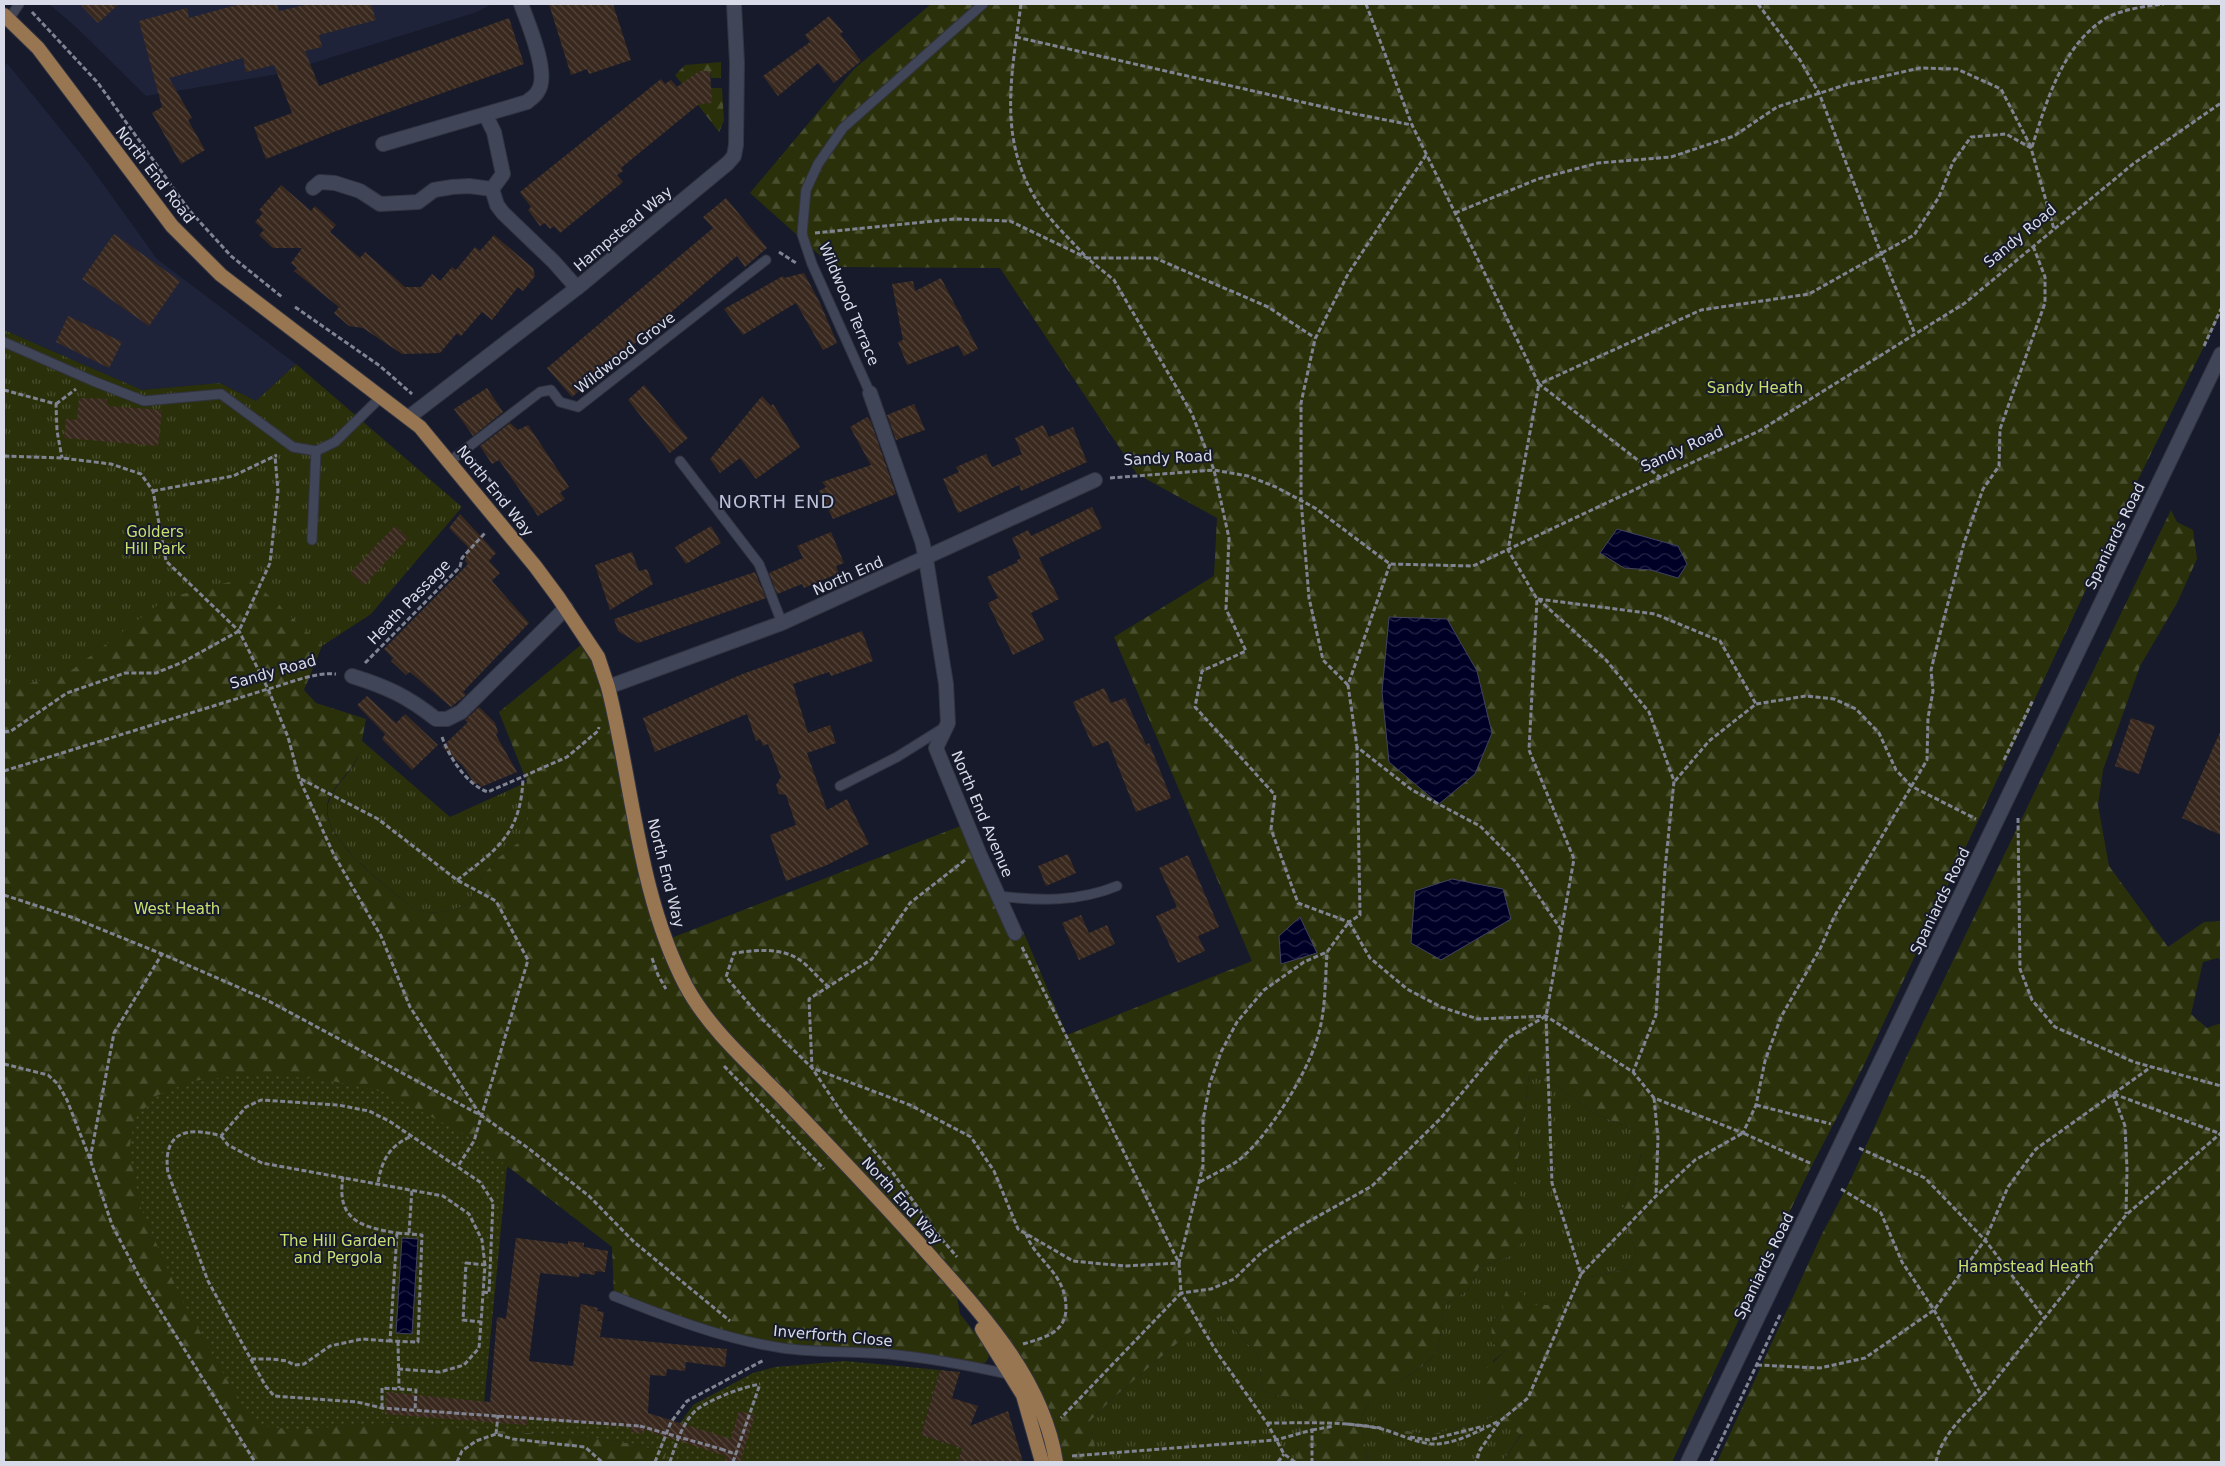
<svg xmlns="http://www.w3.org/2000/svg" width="2225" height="1466" viewBox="0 0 2225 1466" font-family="'DejaVu Sans',sans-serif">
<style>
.built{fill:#1e2339}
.grass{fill:url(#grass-tufts)}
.forest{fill:url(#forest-firs)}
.garden{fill:url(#garden-dots)}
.water{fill:url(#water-waves);stroke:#414260}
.building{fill:url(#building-back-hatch)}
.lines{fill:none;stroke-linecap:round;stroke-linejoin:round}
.service-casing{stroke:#323441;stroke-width:11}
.minor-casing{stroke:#323441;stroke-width:16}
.tertiary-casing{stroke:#323441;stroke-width:16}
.secondary-casing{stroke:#323441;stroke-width:16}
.primary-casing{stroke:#323441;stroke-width:16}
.path{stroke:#808492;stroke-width:3;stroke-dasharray:5 2.5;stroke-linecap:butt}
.service{stroke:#404558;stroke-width:9}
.minor{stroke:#404558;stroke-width:14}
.tertiary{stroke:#404558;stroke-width:14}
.secondary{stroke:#404558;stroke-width:14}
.primary{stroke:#987651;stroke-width:14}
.path-bridge{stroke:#808492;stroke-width:3;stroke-dasharray:5 2.5;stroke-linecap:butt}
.labels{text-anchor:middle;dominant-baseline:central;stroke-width:4;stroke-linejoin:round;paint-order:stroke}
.street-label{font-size:15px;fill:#d9dce8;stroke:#161a2a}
.park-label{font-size:15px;fill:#c9e070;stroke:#161a2a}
.quarter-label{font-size:18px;letter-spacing:1px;fill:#bbc1d8;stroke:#161a2a}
</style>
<defs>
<pattern id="grass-tufts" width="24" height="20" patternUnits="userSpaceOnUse" patternTransform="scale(1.25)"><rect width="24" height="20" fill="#2a310a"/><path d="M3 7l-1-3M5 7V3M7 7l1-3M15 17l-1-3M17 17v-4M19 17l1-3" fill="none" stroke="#484e2e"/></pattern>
<pattern id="forest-firs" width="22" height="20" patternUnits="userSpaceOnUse" patternTransform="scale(1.25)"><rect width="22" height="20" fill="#2a310a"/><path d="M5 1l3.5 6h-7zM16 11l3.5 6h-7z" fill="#484e2e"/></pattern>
<pattern id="garden-dots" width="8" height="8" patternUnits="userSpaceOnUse" patternTransform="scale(1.25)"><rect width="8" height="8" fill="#2a310a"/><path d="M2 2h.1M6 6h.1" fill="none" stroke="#484e2e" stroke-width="1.8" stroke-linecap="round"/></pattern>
<pattern id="water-waves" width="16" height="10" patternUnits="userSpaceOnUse" patternTransform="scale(1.25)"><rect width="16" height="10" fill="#000026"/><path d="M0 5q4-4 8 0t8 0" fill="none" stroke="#252546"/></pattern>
<pattern id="building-back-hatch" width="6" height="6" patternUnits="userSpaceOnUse" patternTransform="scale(1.25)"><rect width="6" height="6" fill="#39281d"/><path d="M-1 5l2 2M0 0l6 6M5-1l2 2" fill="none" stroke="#55473e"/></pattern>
</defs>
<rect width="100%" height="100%" fill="#161a2a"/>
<g class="built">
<polygon points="49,4 492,4 477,12 278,74 146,96 77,28"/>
<polygon points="7,63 88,163 157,259 296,364 256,401 220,383 142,390 4,330 4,67"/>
</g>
<g class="grass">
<polygon points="4,330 142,390 220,383 256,401 296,364 462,507 371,614 322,646 4,751"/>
<path d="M361,740L450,817L527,782L528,822L522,840L499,857L482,876L469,904C449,911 433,917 413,908C389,887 316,837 329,801C334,786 350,774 357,759C359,754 360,746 361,740Z"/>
<path d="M1529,1075L1555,1085L1595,1114L1631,1128L1641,1154L1631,1191L1621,1213L1636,1251L1630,1268L1586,1278L1566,1310C1539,1301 1516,1306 1492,1320L1491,1342L1505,1351L1493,1361L1486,1393L1500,1414L1474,1424L1429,1435L1392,1428L1393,1439L1477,1432L1506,1422L1521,1434L1502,1462H1366C1369,1448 1358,1428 1362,1417C1372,1384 1418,1380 1436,1352C1441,1344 1442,1317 1444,1306L1468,1290L1479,1267L1510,1256L1518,1193L1513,1175L1520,1151L1518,1132L1525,1110Z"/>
<polygon points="1216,1310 1258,1355 1263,1391 1300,1401 1297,1462 1098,1462 1090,1421 1113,1398"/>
</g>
<g class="forest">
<path d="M931,4H2221V312L2123,510L1864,1065L1806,1177L1672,1462H1502L1521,1435L1506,1423L1477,1432L1429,1444L1393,1439L1392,1428L1429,1435L1474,1424L1500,1414L1486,1393L1479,1376L1505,1351L1491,1342L1492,1320L1505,1313L1502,1304L1506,1291L1523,1292L1528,1305H1550L1566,1310L1586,1278L1630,1268L1636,1251L1621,1213L1631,1191L1641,1155L1631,1128L1595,1114L1555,1085L1529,1075L1525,1110L1518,1132L1520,1151L1513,1175L1526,1214L1527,1237L1510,1256L1479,1267L1468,1290L1444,1306C1442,1317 1441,1344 1436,1352C1418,1379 1371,1386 1362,1417C1358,1428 1369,1447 1366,1462H1297L1300,1401L1263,1391L1258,1355L1216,1310L1113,1398L1090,1421L1098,1462H1057L1041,1410L955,1285L960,1314L985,1345L989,1357L985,1363L973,1365L746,1341L614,1296L612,1247L468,1136L385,1423L588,1437L635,1444L667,1453L664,1462H4V692L72,670L167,598L249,577L322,646L304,690L316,703L366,719C363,731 362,749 356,760C349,774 333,786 328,801C317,838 388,887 413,908C433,917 449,911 469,904L482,876L499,857L522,840L528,822L527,782L499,712L587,640L598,657L666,940L963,825L1010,935L1023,931L1067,1035L1252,961L1114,637L1214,576L1217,518L1137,474L1000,268L833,267L750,193L854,69Z"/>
<polygon points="721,62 721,78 711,78 710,71 701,71 701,77 711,88 722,88 724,121 719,132 675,75 685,65"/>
<polygon points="2171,510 2177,522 2193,530 2197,559 2177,603 2140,666 2103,770 2098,805 2109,866 2168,947 2204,922 2221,921 2221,961 2218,958 2203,962 2191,1014 2207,1028 2221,1023 2221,1462 1717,1462 1821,1236 1851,1179 1904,1062"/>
</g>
<polygon class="garden" points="251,1074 323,1079 384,1092 468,1136 507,1166 484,1404 678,1426 693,1405 753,1373 775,1367 845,1361 940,1370 921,1435 962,1448 958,1462 664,1462 666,1453 635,1444 587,1437 385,1423 295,1430 262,1426 244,1410 181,1298 160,1252 141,1208 129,1151 134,1120 156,1096 192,1081"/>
<g class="water">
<polygon points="1617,529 1678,546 1687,564 1678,578 1651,570 1624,568 1600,553"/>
<polygon points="1389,617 1447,619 1477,671 1492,733 1475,774 1439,804 1389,762 1382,692"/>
<polygon points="1452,879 1503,889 1511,919 1441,960 1411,943 1415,891"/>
<polygon points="1300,917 1317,953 1281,964 1279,936"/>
<polygon points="402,1238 418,1239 412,1334 396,1333"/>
</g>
<g class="building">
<polygon points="80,4 119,4 98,23"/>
<polygon points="240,4 277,4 279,11 309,4 371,4 376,20 319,35 322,47 305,51 319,86 509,18 524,64 336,131 266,159 254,127 292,113 274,65 246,72 243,58 169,78 192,118 188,120 205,150 181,164 152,113 162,107 139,21 187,8 189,18"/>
<polygon points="549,4 613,4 631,60 589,74 587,69 571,75"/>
<polygon points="829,16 843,32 840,34 861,61 834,83 818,63 778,96 763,76 810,42 805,35"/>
<polygon points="699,71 710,71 712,103 699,104 621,168 623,171 617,175 623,182 560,233 554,226 550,229 545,223 540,226 528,210 531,207 520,192 661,79 665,84 671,80 677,87"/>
<polygon points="281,185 311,211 315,206 336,225 330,232 360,258 365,252 405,287 421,287 432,274 440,281 452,267 456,270 475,247 480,251 494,235 533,268 535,276 523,291 518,287 492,320 482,312 461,336 457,333 440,353 402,354 363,328 349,326 334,313 339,307 294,271 297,268 291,263 302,248 273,248 259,235 264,230 255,222 263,213 259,210"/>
<polygon points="726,198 767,248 745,267 737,256 572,397 547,368 713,228 703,217"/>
<polygon points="114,234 180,281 149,326 82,279"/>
<polygon points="804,273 820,303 837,343 823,350 796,303 743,335 724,309 783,276 784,278"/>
<polygon points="941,278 978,349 964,356 958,345 907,365 898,342 903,340 892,284 913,281 915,291"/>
<polygon points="68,316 122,342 109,368 56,342"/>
<polygon points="644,385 688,438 670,453 628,400"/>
<polygon points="487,388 503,412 473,436 454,409"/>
<polygon points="762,396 771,406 773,404 800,447 756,479 740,458 720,473 710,459"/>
<polygon points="79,398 107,399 107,406 162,410 158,446 64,438 66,419 77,420"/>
<polygon points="914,404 925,430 896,440 887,415"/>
<polygon points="867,417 871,422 896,494 833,519 819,491 826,487 822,482 871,465 850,427"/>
<polygon points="510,423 518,430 528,425 569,487 560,493 565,499 538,516 499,460 492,464 480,446"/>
<polygon points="1043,425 1049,437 1073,427 1087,462 1021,491 1019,485 958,513 943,479 959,472 956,467 986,454 992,467 1022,454 1015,438"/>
<polygon points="1092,507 1102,528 1039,558 1059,599 1031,613 1044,640 1013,655 988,603 998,598 987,577 1018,562 1017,560 1021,558 1012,538 1028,530 1031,536"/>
<polygon points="460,514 496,553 489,561 500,573 492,581 529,623 463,692 466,695 451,707 410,672 406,675 391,661 393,658 384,649 468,564 465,561 468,547 449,528"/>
<polygon points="395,526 408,538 364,585 350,573"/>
<polygon points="711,526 721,543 686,564 675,547"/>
<polygon points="831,532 844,563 836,566 839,573 804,588 802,584 777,594 769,573 803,558 797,546"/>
<polygon points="632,552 639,571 647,569 653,584 610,610 595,565"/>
<polygon points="755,572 766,598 638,643 618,631 614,619"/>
<polygon points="862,631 873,661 831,676 829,672 793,684 808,733 830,725 836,743 807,753 827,810 847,799 869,844 827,865 786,881 770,835 796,825 786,795 779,794 776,785 781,777 768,744 763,746 760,739 756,741 747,714 655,752 643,718 740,675"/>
<polygon points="1104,688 1111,703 1125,698 1146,745 1149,743 1171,798 1136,812 1108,741 1093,747 1073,702"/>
<polygon points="367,696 396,723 405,714 438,745 412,770 382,739 385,734 357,705"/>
<polygon points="479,707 495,723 498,732 496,735 517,772 481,787 478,783 475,784 463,766 442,747 468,722 465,720"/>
<polygon points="2131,718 2155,726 2139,774 2115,766"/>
<polygon points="2221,730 2221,835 2182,818"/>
<polygon points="1068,854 1076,873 1046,886 1038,866"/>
<polygon points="1188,855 1219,927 1198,936 1205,951 1178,963 1156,916 1177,907 1159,868"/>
<polygon points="1081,915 1089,933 1107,925 1115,944 1079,960 1062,923"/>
<polygon points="516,1238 568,1244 568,1241 584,1243 584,1247 608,1251 605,1272 595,1271 595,1275 580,1273 579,1277 540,1273 529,1361 573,1366 581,1304 598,1308 597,1311 604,1312 600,1337 727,1349 725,1367 686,1362 685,1371 667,1369 666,1376 650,1375 648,1413 731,1439 739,1411 755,1415 740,1462 725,1462 726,1456 645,1430 641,1434 632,1432 629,1427 528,1419 527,1425 385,1414 386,1392 490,1402 497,1317 506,1319"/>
<polygon points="940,1370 960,1372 952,1398 978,1406 970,1426 1008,1411 1023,1462 958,1462 962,1448 921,1435"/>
</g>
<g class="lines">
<g class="service-casing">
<g id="service">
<polyline points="9,19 19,4"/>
<polyline points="4,342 93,381 144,401 221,394 293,447 316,451 335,442 382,396"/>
<polyline points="870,393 812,264 802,234 806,190 818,164 843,128 983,4"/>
<polyline points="450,461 540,392 551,390 560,402 578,407 766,260"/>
<polyline points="680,461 759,564 782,623"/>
<polyline points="312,540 316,451"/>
<polyline points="840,786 897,757 945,727"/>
<path d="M998,896C1039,901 1078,902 1117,886"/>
<path d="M614,1296C669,1318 723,1339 782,1348C817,1353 853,1351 888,1354C930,1358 972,1366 1012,1375"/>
</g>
</g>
<g class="minor-casing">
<g id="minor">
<polyline points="486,116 494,132 503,174 492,189"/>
<path d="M383,144L527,102C530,99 536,96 538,91C550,74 528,23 521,4"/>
<polyline points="313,188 320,182 335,183 360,191 380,204 418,202 434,190 452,187 469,186 492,189 497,205 503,213 554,262 577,288"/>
<polyline points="870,393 922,541 926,559 946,684 948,723 936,748 979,853 1015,933"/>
<path d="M352,676C387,687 407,696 436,719H447L461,712L566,608"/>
<polyline points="608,687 782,623 1095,480"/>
</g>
</g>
<g class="tertiary-casing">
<polyline id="tertiary" points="409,417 577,288 728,163 734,156 736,145 737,63 734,4"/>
</g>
<g class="secondary-casing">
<polyline id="secondary" points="1688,1462 2221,354"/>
</g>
<g class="primary-casing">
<g id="primary">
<path d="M4,15L38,48L172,226L221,275L420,427L535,566L558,597L598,657L608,687C633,785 638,895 686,986C708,1027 746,1061 779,1094C828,1145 877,1196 924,1249C979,1311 1043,1377 1056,1462"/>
<polyline points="982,1329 1023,1395 1042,1462"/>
</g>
</g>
<g class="path">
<path d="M1021,4C1012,73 997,138 1037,201C1050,221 1071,240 1087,258H1155L1268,307L1315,338"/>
<polyline points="1366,4 1412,125 1539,384 1508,550 1537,599 1529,750 1574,859 1546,1016 1552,1183 1581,1274 1528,1398 1500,1421 1480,1450 1476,1462"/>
<polyline points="1758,4 1800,60 1819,93 1881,253 1915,334"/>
<polyline points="32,12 98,83 189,210 231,256 282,297"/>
<polyline points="1016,37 1350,113 1412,125"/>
<path d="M2032,147C2047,100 2063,43 2108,17C2121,10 2150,5 2164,4"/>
<polyline points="1455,213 1538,179 1598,163 1671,157 1734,136 1777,107 1845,85 1920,68 1957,69 2001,89 2031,147"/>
<polyline points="815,233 954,219 1010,221 1087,258 1114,280 1192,414 1214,470 1229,538 1226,609 1246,651 1202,671 1195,707 1275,795 1271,829 1298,903 1349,922 1360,915 1357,747"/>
<polyline points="779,252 796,263"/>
<polyline points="295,307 380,366 412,394"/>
<polyline points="2204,346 2221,309"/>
<polyline points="4,390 56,404 57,431 62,458"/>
<polyline points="56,404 76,389"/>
<polyline points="4,456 62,458 111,464 141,474 153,491 166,561 239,631 268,689 288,737 299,778 334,855 381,936 410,1007 481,1116"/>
<polyline points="474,460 508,503"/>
<polyline points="1110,478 1214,470 1248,476 1276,487 1315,508 1390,564 1473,566 1759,431 1965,303 2133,164 2221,103"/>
<polyline points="1661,478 1539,384 1701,310 1809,294 1914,235 1939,197 1953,162 1971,137 2006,134 2031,148 2054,229"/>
<polyline points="153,491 233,476 277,455"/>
<polyline points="1390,564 1348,685 1357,747 1412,790 1480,826 1515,861 1562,931"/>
<polyline points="1538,599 1606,660 1649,712 1674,781 1665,869 1656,1015 1633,1072"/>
<polyline points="1538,599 1655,614 1720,641 1756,704"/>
<polyline points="365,663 460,567 462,558 485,533"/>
<polyline points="1348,685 1323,660 1309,598 1301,500 1301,403 1315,339 1348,274 1426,155"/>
<polyline points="4,732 11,731 67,693 125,673 156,673 183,662 239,631 270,563 278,491 275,456"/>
<path d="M442,737C449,757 467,785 488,792L567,757L598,731L599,727"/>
<polyline points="2004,760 2033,700"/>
<path d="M4,771L268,689C290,683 314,672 336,674"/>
<polyline points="301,779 378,819 457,880 496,901 528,960 474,1141 458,1166"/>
<polyline points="1675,781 1709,741 1756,704 1806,696 1834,699 1856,709 1879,733 1896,770 1911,786 1976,819"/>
<polyline points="2018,818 2020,969 2032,1000 2055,1027 2134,1062 2221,1086"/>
<polyline points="965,860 910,903 872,959 809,999 812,1068 910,1105 971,1137 994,1171 1018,1229 1073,1261 1125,1266 1179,1263 1203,1166 1203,1120 1210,1083 1221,1052 1237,1022 1264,990 1304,962 1327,952 1349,922 1370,958 1407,989 1441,1007 1478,1019 1546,1016 1633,1072 1654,1098 1743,1133 1756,1105 1765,1061 1781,1017 1821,947 1834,917 1927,760 1928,718 1933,691 1931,670 1944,618 1964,543 1983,489 1999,466 2000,429 2045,303 2045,277 2033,246"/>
<path d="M457,880C498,849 521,833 523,778"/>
<polyline points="4,895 71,917 162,954"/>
<polyline points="1022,947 1179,1263 1181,1293 1061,1418"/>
<polyline points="652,958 658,975 666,989"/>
<path d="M829,987C820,980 814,972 806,965C786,946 758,950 734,953L726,977L761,1018L812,1068L842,1113L893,1173L934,1230L957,1257"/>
<polyline points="4,1064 48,1075 58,1084 67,1100 90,1159 112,1225 141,1280 255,1462"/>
<polyline points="724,1066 824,1169"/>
<polyline points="2113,1094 2125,1126 2127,1169 2126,1214"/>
<polyline points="2114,1094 2221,1134"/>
<polyline points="1654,1098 1658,1138 1656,1195"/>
<polyline points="1756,1105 1831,1124"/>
<polyline points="221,1136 228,1145 262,1163 443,1196 469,1214 482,1240 485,1265"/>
<polyline points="1859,1148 1925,1178 1985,1240 2045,1319"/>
<polyline points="90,1159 114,1033 162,954 265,999 482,1116 528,1148 589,1196 634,1242 730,1321"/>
<path d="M343,1177C336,1220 361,1227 397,1233"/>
<path d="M378,1182C382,1161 389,1146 410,1137"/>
<path d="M1200,1182C1212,1175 1225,1169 1236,1162C1265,1142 1306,1075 1316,1042C1326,1014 1325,982 1327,952"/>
<polyline points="1841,1189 1881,1213 1902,1262 1934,1310 1982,1397"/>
<polygon points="397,1233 422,1235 418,1342 390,1341"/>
<polyline points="409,1233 412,1189"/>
<polygon points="466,1263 485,1265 481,1322 463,1320"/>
<polyline points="1581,1274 1656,1196 1695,1160 1743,1133 1812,1164"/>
<path d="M483,1292L489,1293L493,1202L480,1182L389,1121L369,1111L338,1105L261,1100L246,1107L221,1136C187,1126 162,1132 168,1173L208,1281L265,1385L274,1396L357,1402L382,1408L640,1426"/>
<polyline points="398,1341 399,1388"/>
<path d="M1023,1344C1043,1338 1066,1333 1066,1308C1066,1273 1036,1261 1026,1234"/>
<polyline points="251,1359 272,1359 287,1361 294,1365 304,1364 330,1346 362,1339 390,1341"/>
<polyline points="1757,1365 1820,1368 1865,1358 1934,1310 1985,1240 2008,1187 2036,1149 2151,1067"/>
<polyline points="398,1369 440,1372 464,1365 479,1348 481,1322"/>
<polyline points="382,1408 382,1388 416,1390 415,1410"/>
<path d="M1267,1423C1303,1423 1347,1421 1382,1429C1400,1434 1419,1445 1438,1444C1460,1442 1480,1430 1499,1421"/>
<polyline points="1347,1424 1381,1428"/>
<polyline points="1312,1430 1334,1426"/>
<polyline points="496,1434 498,1415"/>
<polyline points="1410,1437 1429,1440 1484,1426"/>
<polyline points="721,1449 735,1454"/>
<polyline points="1072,1456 1276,1440 1312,1430 1312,1462"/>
<polyline points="457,1462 462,1451 476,1441 496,1434 513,1439 585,1447 602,1462"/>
<polyline points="655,1462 671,1422 687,1401 764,1360"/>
<path d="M670,1462C675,1446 684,1418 699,1408C716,1397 740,1388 760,1384"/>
<polyline points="733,1462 760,1384"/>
<polyline points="1278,1462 1284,1454"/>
<polyline points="1295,1462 1284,1454 1267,1423 1218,1354 1181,1293 1211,1289 1234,1279 1262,1252 1297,1228 1372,1186 1441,1118 1508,1038 1546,1016"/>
<polyline points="1711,1462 1781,1313"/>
<path d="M1936,1462C1941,1436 1964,1415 1982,1397L2126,1215L2221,1133"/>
</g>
<use href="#service" class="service"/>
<use href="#minor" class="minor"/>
<use href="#tertiary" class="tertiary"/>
<use href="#secondary" class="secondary"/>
<use href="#primary" class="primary"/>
<polyline class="path-bridge" points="640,1426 721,1449"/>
</g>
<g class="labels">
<g class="street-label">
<text transform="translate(155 175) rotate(52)">North End Road</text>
<text transform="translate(623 229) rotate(-40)">Hampstead Way</text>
<text transform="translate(2020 236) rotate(-40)">Sandy Road</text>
<text transform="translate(849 304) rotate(67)">Wildwood Terrace</text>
<text transform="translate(625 353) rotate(-38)">Wildwood Grove</text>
<text transform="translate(1682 449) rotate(-25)">Sandy Road</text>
<text transform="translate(1168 458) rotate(-3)">Sandy Road</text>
<text transform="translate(495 491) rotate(51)">North End Way</text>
<text transform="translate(2115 536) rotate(-64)">Spaniards Road</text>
<text transform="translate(848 576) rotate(-24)">North End</text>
<text transform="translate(409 602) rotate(-46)">Heath Passage</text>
<text transform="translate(273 672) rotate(-16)">Sandy Road</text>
<text transform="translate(982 814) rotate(67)">North End Avenue</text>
<text transform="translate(666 873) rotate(76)">North End Way</text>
<text transform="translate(1940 901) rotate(-64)">Spaniards Road</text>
<text transform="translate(902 1201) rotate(48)">North End Way</text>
<text transform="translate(1764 1266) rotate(-64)">Spaniards Road</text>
<text transform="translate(833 1336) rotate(5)">Inverforth Close</text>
</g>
<g class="park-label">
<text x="1755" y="388">Sandy Heath</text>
<text x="155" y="532">Golders<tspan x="155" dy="17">Hill Park</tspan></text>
<text x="177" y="909">West Heath</text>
<text x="338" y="1241">The Hill Garden<tspan x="338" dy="17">and Pergola</tspan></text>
<text x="2026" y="1267">Hampstead Heath</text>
</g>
<g class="quarter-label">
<text x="777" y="501">NORTH END</text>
</g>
</g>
<rect width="2225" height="1466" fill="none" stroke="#d9dce8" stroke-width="10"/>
</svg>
